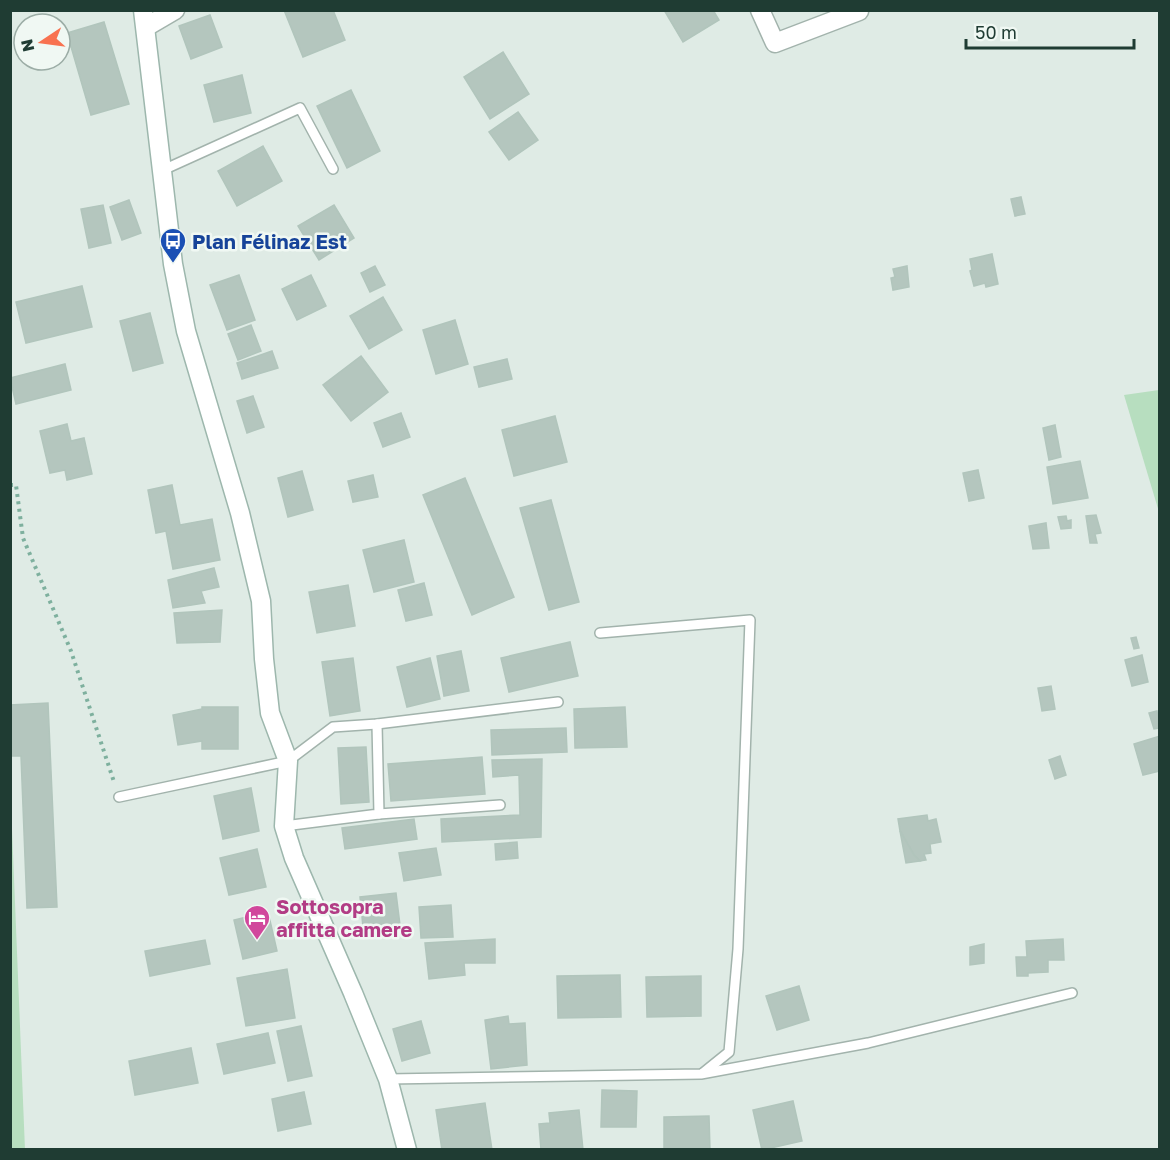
<svg xmlns="http://www.w3.org/2000/svg" width="1170" height="1160" viewBox="0 0 1170 1160" font-family="'Golos Text',sans-serif">
<style>
.green{fill:#b7debf}
.building{fill:#b4c6be;stroke:#b1c5bc;stroke-width:1.5}
.lines{fill:none;stroke-linecap:round;stroke-linejoin:round}
.service-casing{stroke:#a2b3ac;stroke-width:12}
.minor-casing{stroke:#a2b3ac;stroke-width:21}
.secondary-casing{stroke:#9db7ad;stroke-width:21}
.path{stroke:#7eb09e;stroke-width:4;stroke-dasharray:3 4.5;stroke-linecap:butt}
.service{stroke:#fff;stroke-width:9}
.minor{stroke:#fff;stroke-width:18}
.secondary{stroke:#fff;stroke-width:18}
.labels{text-anchor:middle;dominant-baseline:central;stroke-width:5;stroke-linejoin:round;paint-order:stroke}
.transit-label{font-size:20px;font-weight:bold;fill:#164399;stroke:#f0f8f3;text-anchor:start}
.hotel-label{font-size:20px;font-weight:bold;fill:#b23c85;stroke:#f0f8f3;text-anchor:start}
</style>
<rect width="100%" height="100%" fill="#dfebe5"/>
<g class="green">
<polygon points="1159,390 1160,390 1159,512 1124,395"/>
<polygon points="11,804 25,1150 10,1149"/>
</g>
<g class="building">
<polygon points="284,10 333,10 345,40 303,57"/>
<polygon points="664,10 713,10 719,20 683,42"/>
<polygon points="210,15 222,47 191,59 179,26"/>
<polygon points="104,22 129,104 91,115 67,33"/>
<polygon points="503,52 529,94 490,119 464,77"/>
<polygon points="242,75 251,113 214,122 204,85"/>
<polygon points="351,90 380,151 347,168 317,106"/>
<polygon points="518,112 538,140 509,160 489,132"/>
<polygon points="263,146 282,181 237,206 218,171"/>
<polygon points="1021,197 1025,214 1015,216 1011,199"/>
<polygon points="129,200 141,233 122,240 110,207"/>
<polygon points="103,205 111,243 89,248 81,209"/>
<polygon points="334,205 354,238 319,260 298,226"/>
<polygon points="992,254 998,284 986,287 985,283 974,286 970,271 972,270 970,259"/>
<polygon points="375,266 385,285 370,292 361,273"/>
<polygon points="907,266 909,287 893,290 891,278 895,277 893,269"/>
<polygon points="239,275 255,320 227,330 210,285"/>
<polygon points="311,275 326,306 297,320 282,289"/>
<polygon points="82,286 92,327 26,343 16,302"/>
<polygon points="383,297 402,330 369,349 350,316"/>
<polygon points="150,313 163,363 133,371 120,321"/>
<polygon points="455,320 468,364 436,374 423,330"/>
<polygon points="251,325 261,351 238,360 228,334"/>
<polygon points="272,351 278,368 242,379 237,363"/>
<polygon points="361,356 388,392 351,421 323,385"/>
<polygon points="507,359 512,379 479,387 474,367"/>
<polygon points="65,364 71,390 16,404 10,378"/>
<polygon points="253,396 264,427 247,433 237,401"/>
<polygon points="401,413 410,437 383,447 374,423"/>
<polygon points="555,416 567,462 514,476 502,430"/>
<polygon points="67,424 71,441 84,438 92,474 67,480 65,470 50,473 40,431"/>
<polygon points="1055,425 1061,457 1049,460 1043,428"/>
<polygon points="1080,461 1088,498 1053,504 1047,467"/>
<polygon points="978,470 984,498 969,501 963,473"/>
<polygon points="302,471 313,510 288,517 278,478"/>
<polygon points="373,475 378,497 353,502 348,481"/>
<polygon points="465,478 514,597 472,615 423,495"/>
<polygon points="172,485 180,525 212,519 220,560 173,569 166,531 156,533 148,490"/>
<polygon points="551,500 579,602 549,610 520,508"/>
<polygon points="1096,515 1101,533 1095,534 1097,543 1090,543 1086,516"/>
<polygon points="1066,516 1067,521 1071,520 1071,528 1061,529 1058,517"/>
<polygon points="1046,523 1049,548 1033,549 1029,526"/>
<polygon points="404,540 414,582 374,592 363,550"/>
<polygon points="214,568 219,587 201,591 205,603 173,608 168,580"/>
<polygon points="424,583 432,615 406,621 398,590"/>
<polygon points="348,585 355,626 317,633 309,592"/>
<polygon points="222,610 220,642 177,643 174,613"/>
<polygon points="1136,637 1139,648 1134,649 1131,638"/>
<polygon points="570,642 578,676 509,692 501,658"/>
<polygon points="461,651 469,691 444,696 437,656"/>
<polygon points="1142,655 1148,682 1132,686 1125,660"/>
<polygon points="353,658 360,711 330,716 322,662"/>
<polygon points="430,658 440,699 407,707 397,667"/>
<polygon points="1051,686 1055,709 1042,711 1038,688"/>
<polygon points="48,703 57,907 27,908 21,756 10,756 10,705"/>
<polygon points="202,707 238,707 238,749 202,749 202,741 178,745 173,715 202,709"/>
<polygon points="625,707 627,747 575,748 574,709"/>
<polygon points="1157,711 1160,728 1154,729 1149,713"/>
<polygon points="566,728 567,752 492,755 491,730"/>
<polygon points="1160,736 1160,771 1143,775 1134,744"/>
<polygon points="366,747 369,802 341,804 338,748"/>
<polygon points="1060,756 1066,775 1055,779 1049,760"/>
<polygon points="482,757 485,794 391,801 388,764"/>
<polygon points="542,759 541,837 442,842 441,819 520,815 519,775 493,777 492,760"/>
<polygon points="251,788 259,831 223,839 214,796"/>
<polygon points="927,815 928,821 936,819 941,842 930,844 931,853 924,854 926,860 920,861 914,855 900,831 898,819"/>
<polygon points="414,819 417,839 345,849 342,828"/>
<polygon points="900,831 914,855 920,861 906,863"/>
<polygon points="517,842 518,858 496,860 495,844"/>
<polygon points="436,848 441,875 404,881 399,853"/>
<polygon points="257,849 266,887 229,895 220,858"/>
<polygon points="396,893 401,933 364,937 360,897"/>
<polygon points="451,905 453,937 421,938 419,907"/>
<polygon points="268,912 277,951 243,959 234,920"/>
<polygon points="495,939 495,963 464,963 465,975 429,979 425,943"/>
<polygon points="1063,939 1064,960 1048,960 1048,972 1028,973 1028,976 1017,976 1016,957 1027,957 1026,941"/>
<polygon points="205,940 210,964 150,976 145,951"/>
<polygon points="984,944 984,963 970,965 970,947"/>
<polygon points="287,969 295,1018 246,1026 237,978"/>
<polygon points="620,975 621,1017 558,1018 557,976"/>
<polygon points="701,976 701,1016 647,1017 646,977"/>
<polygon points="799,986 809,1020 777,1030 766,996"/>
<polygon points="508,1016 509,1024 525,1023 527,1065 491,1069 485,1020"/>
<polygon points="421,1021 430,1053 402,1061 393,1029"/>
<polygon points="301,1026 312,1076 288,1081 277,1031"/>
<polygon points="268,1033 275,1063 224,1074 217,1044"/>
<polygon points="191,1048 198,1083 135,1095 129,1061"/>
<polygon points="602,1090 637,1091 636,1127 601,1127"/>
<polygon points="304,1092 311,1124 278,1131 272,1099"/>
<polygon points="793,1101 802,1141 762,1150 753,1110"/>
<polygon points="485,1103 492,1150 442,1150 436,1110"/>
<polygon points="579,1110 583,1150 541,1150 539,1124 550,1123 549,1113"/>
<polygon points="709,1116 710,1150 664,1150 664,1117"/>
</g>
<g class="lines">
<g class="service-casing">
<g id="service">
<polyline points="163,170 300,108 333,169"/>
<polyline points="600,633 750,620 738,949 729,1052 703,1073"/>
<polyline points="119,797 288,761 333,727 377,724 558,702"/>
<polyline points="379,814 500,805"/>
<polyline points="284,826 379,814 377,724"/>
<polyline points="388,1079 701,1074 868,1043 1072,993"/>
</g>
</g>
<g class="minor-casing">
<g id="minor">
<polyline points="760,10 775,43 859,11"/>
<polyline points="146,27 175,10"/>
</g>
</g>
<g class="secondary-casing">
<polyline id="secondary" points="143,10 173,264 186,331 240,513 261,601 264,659 270,713 288,761 284,826 294,858 353,993 388,1079 407,1150"/>
</g>
<polyline class="path" points="10,485 16,485 23,538 71,651 114,782"/>
<use href="#service" class="service"/>
<use href="#minor" class="minor"/>
<use href="#secondary" class="secondary"/>
</g>
<defs>
<g id="bus-pin" transform="scale(1.35)"><path d="M0 17L-7.5 6A9.5 9.5 0 1 1 7.5 6Z" fill="#1a4fb4" stroke="#f0f8f3"/><path d="M-5-6H5V4H4V6H2V4H-2V6H-4V4H-5ZM-3.5-4V0h7V-4ZM-3.5 1.2v1.5H-2V1.2ZM2 1.2v1.5H3.5V1.2Z" fill="#fff"/></g>
<g id="hotel-pin" transform="scale(1.35)"><path d="M0 17L-7.5 6A9.5 9.5 0 1 1 7.5 6Z" fill="#d1479c" stroke="#f0f8f3"/><path d="M-6-4.5h1.5V1H6V5H4.5V3h-9V5H-6ZM-4 0a1.8 1.8 0 1 1 3.6 0ZM.5 0V-2.5h3Q6-2.5 6 0Z" fill="#fff"/></g>
</defs>
<g fill-rule="evenodd">
<use href="#bus-pin" x="173" y="241"/>
<use href="#hotel-pin" x="257" y="918"/>
</g>
<g class="labels">
<g class="transit-label">
<text x="192" y="241">Plan Félinaz Est</text>
</g>
<g class="hotel-label">
<text x="276" y="906">Sottosopra<tspan x="276" dy="23">affitta camere</tspan></text>
</g>
</g>
<rect width="1170" height="1160" fill="none" stroke="#1f3c33" stroke-width="24"/>
<g transform="translate(42 42) rotate(257)"><circle r="28" fill="#f0f8f3" stroke="#9cada6" stroke-width="1.5"/>
<path d="M0-4.5L10 22L0 15L-10 22Z" fill="#f87250"/>
<text y="-9" font-size="16" font-weight="bold" text-anchor="middle" fill="#1f3c33">N</text>
</g>
<path d="M966 39v9h168v-9" fill="none" stroke="#1f3c33" stroke-width="3"/>
<text x="975" y="39" font-size="18" fill="#1f3c33" stroke="#f0f8f3" stroke-width="4.5" paint-order="stroke">50 m</text>
</svg>
